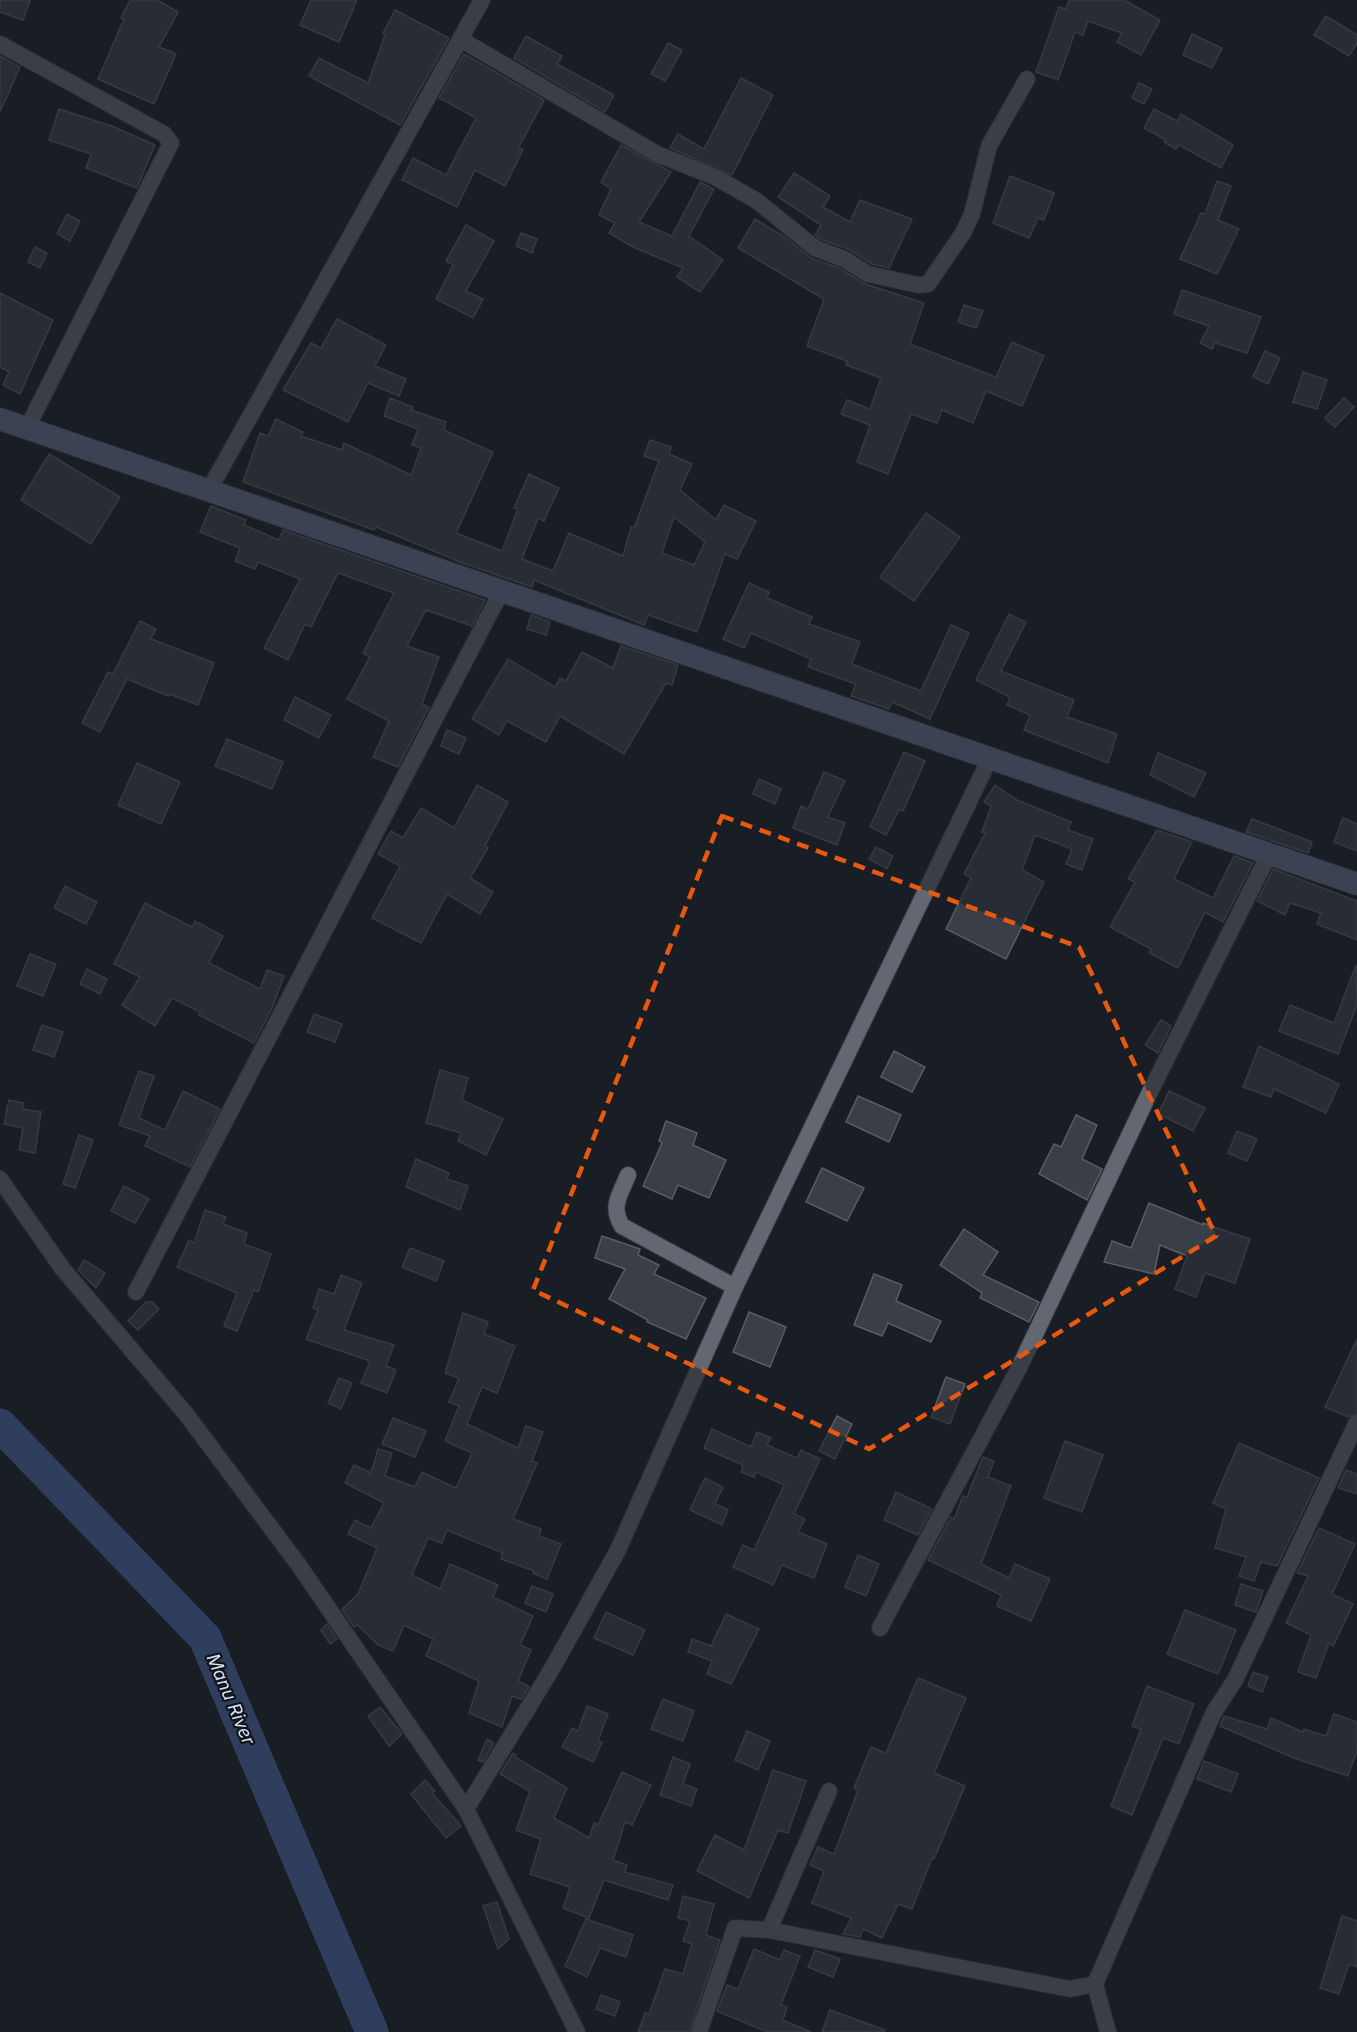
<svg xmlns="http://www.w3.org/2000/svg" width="1357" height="2032" viewBox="0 0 1357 2032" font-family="Inter,sans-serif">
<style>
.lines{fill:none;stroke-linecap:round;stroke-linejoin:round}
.river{stroke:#4d66a5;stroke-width:33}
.building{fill:#3a3e47;stroke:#575c65;stroke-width:1.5;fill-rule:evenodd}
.street-casing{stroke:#383a41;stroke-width:18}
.secondary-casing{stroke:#383a41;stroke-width:24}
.street{stroke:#626771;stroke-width:16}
.secondary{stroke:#63708e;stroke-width:22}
.marked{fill:none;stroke:#e8590c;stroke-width:4.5;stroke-dasharray:12 8;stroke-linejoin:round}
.labels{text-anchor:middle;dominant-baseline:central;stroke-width:4.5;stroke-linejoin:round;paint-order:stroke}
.water-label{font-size:18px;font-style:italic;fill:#d8e0f3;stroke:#10141c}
</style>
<rect width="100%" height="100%" fill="#191d25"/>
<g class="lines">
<polyline class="river" points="0,1425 205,1638 372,2032"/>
</g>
<g class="building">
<polygon points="0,0 30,0 23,20 0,12"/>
<polygon points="130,0 157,0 178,12 159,47 176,54 154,104 98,79 124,19 121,18"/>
<polygon points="311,0 357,0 339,42 300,25"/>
<polygon points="1069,0 1124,0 1160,20 1141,55 1117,42 1122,33 1088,21 1083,35 1075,32 1058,80 1036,72 1059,7 1066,9"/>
<polygon points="395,10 449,38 400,125 309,76 319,58 368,83 385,35 383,33"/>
<polygon points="1326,16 1357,35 1357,43 1349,56 1314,35"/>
<polygon points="1192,34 1222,48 1212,68 1183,55"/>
<polygon points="526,36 562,56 557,64 614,95 605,112 514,58"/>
<polygon points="668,43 682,50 665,81 651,74"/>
<polygon points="464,54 544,100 519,147 523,150 505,186 475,170 457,207 402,180 413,158 446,175 476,118 439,98"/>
<polygon points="0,56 20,67 0,112"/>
<polygon points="741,78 773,95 732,175 670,148 678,134 704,149"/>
<polygon points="1139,83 1152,89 1144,104 1132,98"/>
<polygon points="59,109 112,126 155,145 137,188 86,168 91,154 49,140"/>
<polygon points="1154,109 1177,121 1181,114 1233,145 1221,168 1179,145 1176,149 1164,142 1166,140 1144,128"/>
<polygon points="621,145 671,172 639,222 672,236 700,182 714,189 689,236 723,260 700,292 677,277 683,268 633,247 609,233 615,223 599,215 611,189 601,182"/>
<polygon points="794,173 830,196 823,207 850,222 860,200 912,219 889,268 872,264 848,249 820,239 815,235 821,225 778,197"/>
<polygon points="1010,176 1054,193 1044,220 1038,218 1029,238 993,223"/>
<polygon points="1217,181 1231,186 1218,220 1239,229 1217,274 1180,259 1201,213 1205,214"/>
<polygon points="67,214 80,221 70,241 57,234"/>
<polygon points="755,219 785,237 811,258 839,268 865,284 924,303 910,344 996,377 1012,342 1044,356 1022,406 986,391 973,423 942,410 937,423 911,414 888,474 857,462 870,425 841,414 847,400 870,409 881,378 846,365 847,361 807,346 824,299 738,248"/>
<polygon points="466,225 494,241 466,291 483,299 473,318 436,299 453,265 446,261"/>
<polygon points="521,233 537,239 532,253 516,246"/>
<polygon points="35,247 47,253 40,268 28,262"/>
<polygon points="1182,290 1261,317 1247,353 1215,343 1212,349 1200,343 1209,326 1174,314"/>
<polygon points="0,293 53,320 20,394 3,385 9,372 0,367"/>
<polygon points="964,305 983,311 976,328 958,322"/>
<polygon points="337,319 386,345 375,366 406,379 399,396 368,383 348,422 283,390 311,343 321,348"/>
<polygon points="1265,351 1280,358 1268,384 1253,377"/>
<polygon points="1303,372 1327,380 1317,409 1293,402"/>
<path d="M390,398L413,407L411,410L446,422L444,430L493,452L456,533L502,551L518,509L514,508L529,474L559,488L544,521L538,518L522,559L553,571L569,533L623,556L631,527L634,528L659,461L644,456L650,440L671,447L669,454L692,464L680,490L716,520L724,505L756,521L737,559L725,554L697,632L648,615L644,625L534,580L532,587L460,562L376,527L374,530L243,482L260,433L268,436L276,419L303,432L301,436L342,450L344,443L411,475L421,448L412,445L418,429L384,416ZM674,517L705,542L694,565L662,553Z"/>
<polygon points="1344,398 1354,407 1335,427 1325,418"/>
<polygon points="49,454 120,497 91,544 21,500"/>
<polygon points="211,506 246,520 244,525 279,540 283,530 485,600 472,626 426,610 407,646 439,657 422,704 429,707 398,767 373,757 389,721 347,699 370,657 363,653 394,593 338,573 311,627 305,624 288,660 264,648 300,579 258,562 255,569 235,561 240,548 200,532"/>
<polygon points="926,513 960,537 914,601 880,577"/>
<polygon points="749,583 769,592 767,598 812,617 809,624 860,642 852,664 921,691 951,625 969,633 930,719 892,702 889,709 851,696 856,684 808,667 811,659 751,633 744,648 723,639"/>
<polygon points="1009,614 1026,622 1001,671 1074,700 1067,717 1117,734 1108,763 1024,730 1030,715 1007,705 1010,697 976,680"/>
<polygon points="531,615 550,622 546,635 527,629"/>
<polygon points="140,621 156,629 151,639 214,663 198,705 169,694 168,696 127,679 100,732 82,723 108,672 113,674"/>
<polygon points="621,646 678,665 672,685 666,683 624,754 560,716 546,742 507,721 499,735 472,719 508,659 555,687 560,678 566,681 582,652 613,668"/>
<polygon points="295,697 331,715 319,738 284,720"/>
<polygon points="447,730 466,738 459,754 441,746"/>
<polygon points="227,739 283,762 272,789 215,766"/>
<polygon points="904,752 925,761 903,811 899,810 886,835 870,827"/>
<polygon points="1158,753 1206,773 1194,797 1150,775"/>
<polygon points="137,763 180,782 161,824 118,805"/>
<polygon points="824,772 845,781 828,817 845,823 837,845 793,828 801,806 808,809"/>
<polygon points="759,779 781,789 775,804 753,794"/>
<polygon points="477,785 508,802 485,846 488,848 470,878 493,892 480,914 447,894 421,943 372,918 400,866 378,854 391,831 403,838 421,808 454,828"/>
<polygon points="995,785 1017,800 1071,822 1068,830 1093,839 1082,870 1066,864 1072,849 1035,835 1022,870 1044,882 1006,959 946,929 971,878 964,874 985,833 982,832 991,806 984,802"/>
<polygon points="1343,818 1357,824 1357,851 1334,842"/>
<polygon points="1252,819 1312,842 1308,853 1246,832"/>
<polygon points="1157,830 1192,842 1174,879 1213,898 1234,856 1253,863 1223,922 1205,912 1178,968 1149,953 1151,949 1110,927 1135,882 1128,879"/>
<polygon points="876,847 893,856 887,869 869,859"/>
<polygon points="1273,869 1357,901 1357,940 1317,924 1321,913 1290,903 1285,915 1257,901"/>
<polygon points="65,886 97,902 86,924 54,908"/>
<polygon points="145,903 192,927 195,921 223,936 209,963 260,989 267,970 284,976 272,1008 254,1043 199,1015 200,1012 172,998 155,1026 122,1005 140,977 114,964"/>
<polygon points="30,954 56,964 43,996 17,986"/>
<polygon points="1356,965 1357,1005 1338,1054 1279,1031 1290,1005 1334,1023"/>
<polygon points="87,969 107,979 100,994 80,984"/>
<polygon points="314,1014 342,1024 335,1042 307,1032"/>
<polygon points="1161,1020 1171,1026 1158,1053 1145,1045"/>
<polygon points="42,1025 63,1032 54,1057 33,1050"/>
<polygon points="1259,1046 1339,1084 1326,1113 1274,1089 1271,1097 1243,1087"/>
<polygon points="894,1051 925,1067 912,1092 881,1077"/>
<polygon points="440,1070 468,1078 462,1100 503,1119 486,1155 458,1141 461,1133 426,1123"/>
<polygon points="139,1071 154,1076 139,1118 165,1130 183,1091 220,1109 190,1167 145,1146 150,1136 119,1125"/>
<polygon points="1169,1091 1205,1108 1193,1131 1158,1114"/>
<polygon points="858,1096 901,1115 889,1142 846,1122"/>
<polygon points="9,1100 24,1103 22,1109 41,1112 35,1153 19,1150 23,1128 4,1124"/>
<polygon points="1076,1115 1097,1125 1082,1159 1102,1169 1087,1200 1039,1174 1054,1144 1061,1147"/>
<polygon points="666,1121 697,1133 693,1145 726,1160 709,1198 678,1185 672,1199 643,1186 662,1143 659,1141"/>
<polygon points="1237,1131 1257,1139 1247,1161 1228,1153"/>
<polygon points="79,1135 93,1140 75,1188 63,1184"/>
<polygon points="416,1159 449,1173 447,1179 468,1186 460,1210 406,1187"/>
<polygon points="822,1168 864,1188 847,1221 806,1202"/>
<polygon points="124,1186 149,1199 135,1223 111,1211"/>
<polygon points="1149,1203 1203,1225 1203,1223 1250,1239 1235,1283 1205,1273 1196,1297 1175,1289 1187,1256 1160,1245 1154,1274 1104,1262 1112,1241 1131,1248"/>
<polygon points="205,1210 226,1217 223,1224 247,1233 244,1244 271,1254 258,1292 254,1290 237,1331 224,1326 237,1293 177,1267 189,1240 194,1243"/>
<polygon points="964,1229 998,1252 983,1275 1039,1302 1029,1322 980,1298 982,1293 940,1265"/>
<polygon points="602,1236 640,1249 638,1255 659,1265 654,1274 706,1298 686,1339 647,1322 648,1320 609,1299 625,1269 595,1258"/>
<polygon points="410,1248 444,1261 436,1281 402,1267"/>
<polygon points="84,1260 105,1273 96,1288 78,1270"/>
<polygon points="874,1274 902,1285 896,1301 941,1321 931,1342 888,1323 882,1336 854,1325"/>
<polygon points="341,1275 362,1283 344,1330 394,1345 386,1366 396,1370 387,1393 361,1383 370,1361 306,1339 318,1310 313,1308 319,1289 334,1294"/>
<polygon points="146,1302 152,1302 159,1309 138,1330 128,1321"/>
<polygon points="749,1312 786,1327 770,1367 733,1352"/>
<polygon points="463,1313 488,1322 484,1334 515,1346 497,1393 482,1387 467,1424 518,1448 526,1426 543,1432 532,1461 537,1463 513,1519 541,1529 539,1536 561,1544 547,1579 533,1573 534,1571 501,1559 503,1553 447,1530 442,1543 428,1538 412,1575 440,1589 450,1564 498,1585 493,1597 533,1616 520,1645 531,1650 518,1681 529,1687 521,1699 512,1696 502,1727 469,1713 479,1681 426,1656 433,1639 404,1625 393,1651 378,1645 358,1625 354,1627 342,1609 358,1594 377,1548 348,1534 355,1520 371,1528 384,1503 345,1483 354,1465 371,1473 378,1449 392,1453 385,1476 415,1487 422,1472 456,1488 472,1453 445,1441 459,1406 449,1402 459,1378 445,1373"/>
<polygon points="1357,1339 1357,1412 1348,1417 1325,1407"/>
<polygon points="946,1377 965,1384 950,1424 931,1417"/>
<polygon points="339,1378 352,1383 341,1409 328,1403"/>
<polygon points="837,1416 852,1424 835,1459 819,1451"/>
<polygon points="393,1418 426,1431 415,1457 382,1444"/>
<polygon points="712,1429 751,1447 757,1432 771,1438 767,1445 797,1458 801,1450 820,1459 794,1514 805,1519 798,1532 827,1544 814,1578 782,1565 773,1585 733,1567 743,1545 754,1550 784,1485 756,1472 754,1477 741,1472 743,1465 704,1448"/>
<polygon points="1065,1441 1103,1455 1082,1512 1044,1498"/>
<polygon points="1239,1443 1319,1478 1277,1566 1261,1562 1254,1581 1239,1576 1246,1557 1215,1548 1226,1509 1213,1503"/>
<polygon points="983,1457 994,1461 988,1477 1011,1486 981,1564 1009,1578 1015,1564 1050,1579 1031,1621 997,1606 1001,1595 928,1560 951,1517 954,1519 963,1496 967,1497"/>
<polygon points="1346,1470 1357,1474 1357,1494 1338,1488"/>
<polygon points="705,1478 723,1487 715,1504 728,1510 722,1525 690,1510"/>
<polygon points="896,1492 932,1509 918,1535 884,1520"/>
<polygon points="1319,1528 1355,1544 1332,1594 1353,1604 1333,1646 1329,1643 1316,1678 1298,1672 1311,1635 1286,1623 1308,1576 1297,1573"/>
<polygon points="858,1555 879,1564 866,1596 845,1587"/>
<polygon points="1241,1584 1263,1591 1256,1612 1235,1605"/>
<polygon points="532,1586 553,1594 546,1612 525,1603"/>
<polygon points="1185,1610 1236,1630 1218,1674 1167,1654"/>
<polygon points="606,1612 645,1630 633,1655 594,1638"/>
<polygon points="726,1614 759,1629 731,1684 707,1674 712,1661 688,1652 692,1639 711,1646"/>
<polygon points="327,1624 337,1639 330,1644 321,1630"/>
<polygon points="1253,1672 1268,1677 1262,1692 1248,1686"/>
<polygon points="918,1678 966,1698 934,1773 965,1786 934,1859 932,1858 912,1909 898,1904 882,1938 863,1929 860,1937 843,1934 851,1918 812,1903 824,1871 810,1865 818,1847 834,1854 858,1790 854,1788 871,1747 886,1753"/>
<polygon points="1147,1686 1194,1704 1179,1744 1163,1738 1132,1815 1111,1806 1141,1729 1132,1726"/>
<polygon points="663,1699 694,1711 683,1741 651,1729"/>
<polygon points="587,1706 608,1714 598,1741 602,1742 593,1762 562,1747 572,1728 578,1731"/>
<polygon points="380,1707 402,1734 389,1746 368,1716"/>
<polygon points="1334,1714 1357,1722 1357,1751 1348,1776 1294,1758 1220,1726 1224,1716 1267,1729 1271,1718 1303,1732 1304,1729 1326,1736"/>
<polygon points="747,1731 770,1741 758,1770 735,1760"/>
<polygon points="487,1739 494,1743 483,1762 478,1760"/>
<polygon points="513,1753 516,1755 515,1757 567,1788 554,1818 589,1838 594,1823 598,1825 622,1772 651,1785 632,1825 625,1822 613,1860 627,1865 625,1872 673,1885 668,1900 604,1880 589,1918 563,1908 570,1887 530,1874 541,1839 516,1830 530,1791 500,1774"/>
<polygon points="673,1757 690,1764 683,1784 697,1789 691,1806 660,1795"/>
<polygon points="1204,1761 1238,1774 1231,1792 1197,1779"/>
<polygon points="773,1770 806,1781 788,1833 778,1830 749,1898 697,1871 715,1835 744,1850"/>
<polygon points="425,1780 435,1791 432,1793 461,1826 446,1838 411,1794"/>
<polygon points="683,1896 714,1904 706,1935 720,1940 689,2032 638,2032 645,2013 649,2014 665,1969 683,1974 692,1944 683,1941 690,1921 678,1918"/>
<polygon points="497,1902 509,1939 498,1949 483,1906"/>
<polygon points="1342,1916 1357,1921 1357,1967 1349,1964 1339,1994 1320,1988"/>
<polygon points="586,1919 633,1935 626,1957 600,1948 587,1977 565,1966"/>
<polygon points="754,1949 780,1960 784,1950 800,1956 781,2005 787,2007 783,2020 811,2032 767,2032 717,2011 727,1985 738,1989"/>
<polygon points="815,1950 840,1959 833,1977 808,1967"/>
<polygon points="601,1995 620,2002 615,2016 596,2009"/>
<polygon points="830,2010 885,2030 884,2032 822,2032"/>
</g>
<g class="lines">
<g class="street-casing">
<g id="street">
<polyline points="460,39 657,154 715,177 757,201 815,248 844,259 868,274 918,285 928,284 963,233 972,214 989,146 1027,79"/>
<polyline points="0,44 164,134 171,143 27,428"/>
<polyline points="209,490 482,0"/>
<path d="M628,1175C620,1195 610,1206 622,1226L735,1287"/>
<polyline points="0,1179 62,1268 186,1414 298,1564 466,1809"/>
<polyline points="136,1292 502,590"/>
<polyline points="880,1628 1020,1366 1148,1096 1269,854"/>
<polyline points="769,1930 829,1791"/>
<polyline points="1095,1984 1108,2032"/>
<polyline points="577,2032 466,1809 553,1667 618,1550 735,1287 990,758"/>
<polyline points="699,2032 735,1928 769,1930 1070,1989 1095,1984 1214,1712 1235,1680 1357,1422"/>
</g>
</g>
<g class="secondary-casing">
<polyline id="secondary" points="0,419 1357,884"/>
</g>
<use href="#street" class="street"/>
<use href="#secondary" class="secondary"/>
</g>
<path d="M0 0H1357V2032H0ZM722,816L1079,947L1216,1236L869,1449L533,1290Z" fill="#191d25" fill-opacity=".55" fill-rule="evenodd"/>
<path class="marked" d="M722,816L1079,947L1216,1236L869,1449L533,1290Z"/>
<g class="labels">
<g class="water-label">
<text transform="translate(231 1699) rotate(67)">Manu River</text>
</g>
</g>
</svg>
